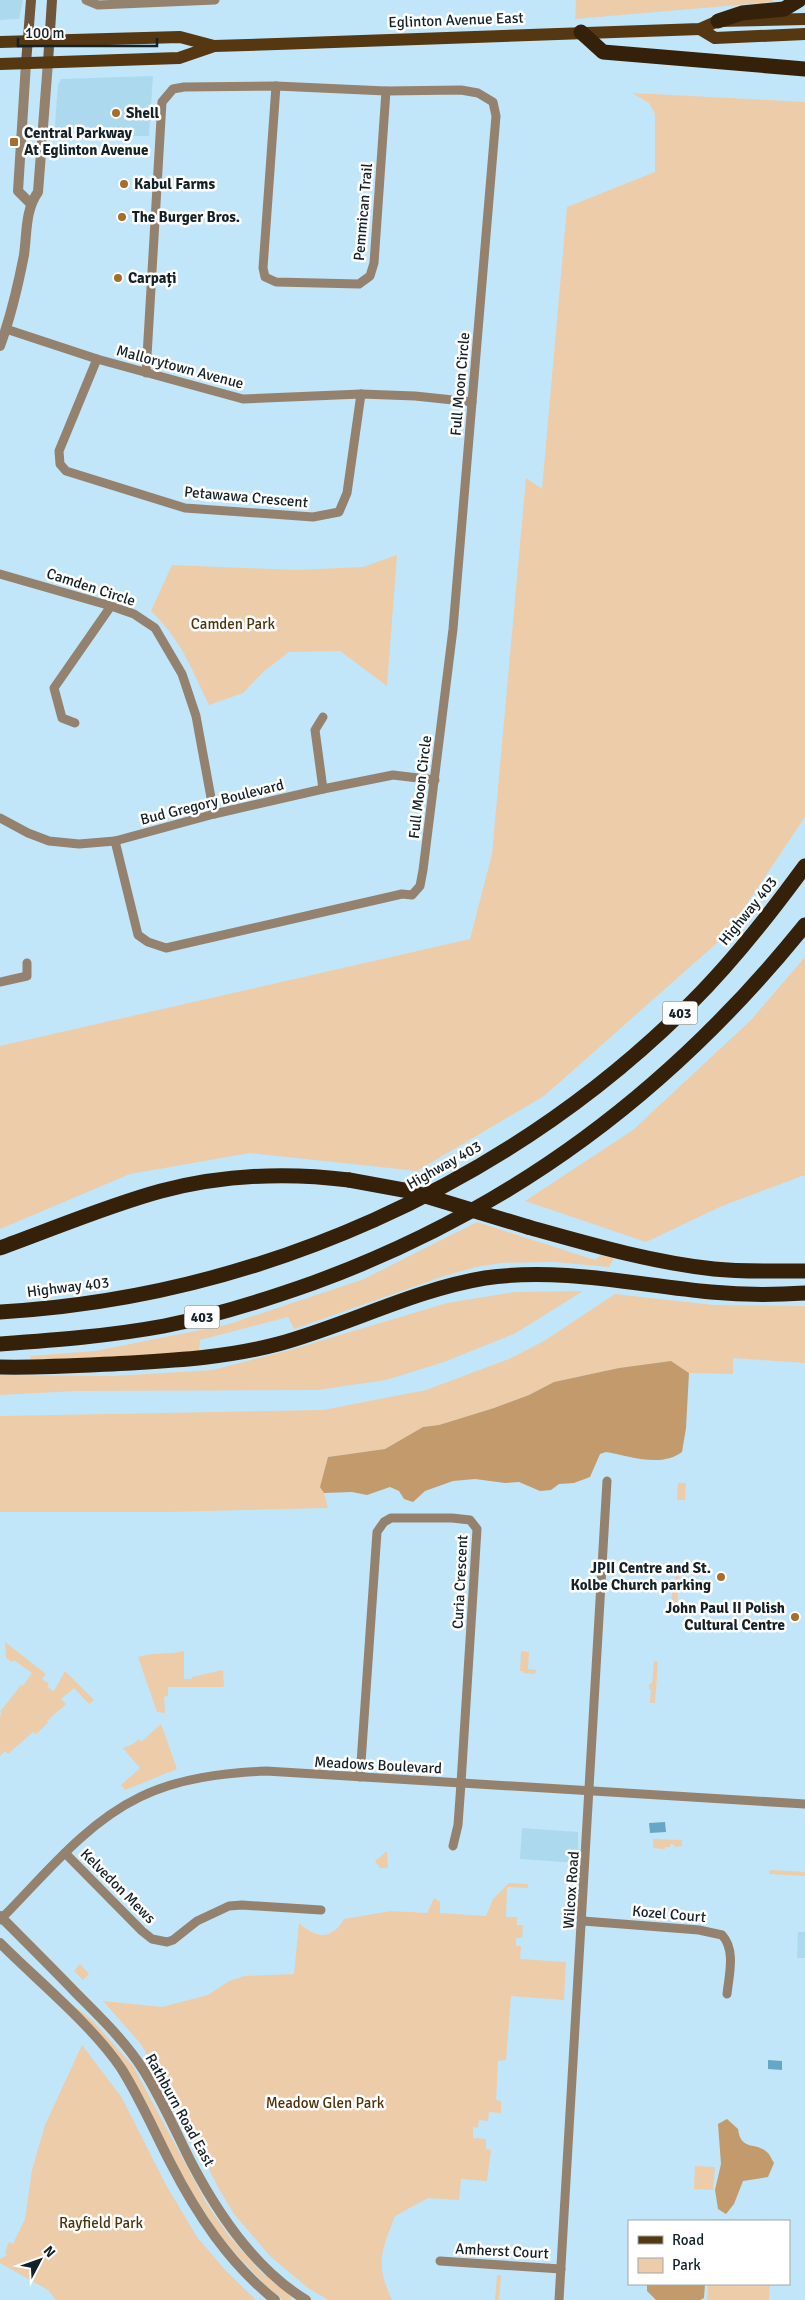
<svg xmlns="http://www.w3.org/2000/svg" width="805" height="2300" viewBox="0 0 805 2300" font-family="Signika,sans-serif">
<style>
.built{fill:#add9ef}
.green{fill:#edccaa}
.forest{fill:#c39a6c}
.water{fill:#67a7c5}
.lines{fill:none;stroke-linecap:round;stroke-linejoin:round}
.minor{stroke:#94826f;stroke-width:9}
.tertiary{stroke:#94826f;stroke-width:10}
.secondary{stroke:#6f563a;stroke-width:10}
.primary{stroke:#553711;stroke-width:12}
.motorway{stroke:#352109;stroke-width:15}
.motorway-bridge{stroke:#352109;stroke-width:15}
.poi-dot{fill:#a56f2a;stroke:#fff;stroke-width:2}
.labels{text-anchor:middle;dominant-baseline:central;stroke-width:5;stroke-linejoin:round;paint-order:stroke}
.shield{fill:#fff;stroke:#5a6468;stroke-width:1}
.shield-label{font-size:14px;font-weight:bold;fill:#142228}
.street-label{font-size:15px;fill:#142228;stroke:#fff}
.poi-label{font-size:15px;font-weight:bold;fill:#142228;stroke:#fff;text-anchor:start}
.park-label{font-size:15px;fill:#4e320c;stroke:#fff}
</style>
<rect width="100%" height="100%" fill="#c1e6f9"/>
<g class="built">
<polygon points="0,0 23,0 19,19 0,20"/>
<polygon points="153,76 149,136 54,137 58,85 61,79"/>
<polygon points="522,1828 578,1832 578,1863 520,1859"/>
<polygon points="798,1932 805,1932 805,1958 797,1958"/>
</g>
<g class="green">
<polygon points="576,0 773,0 773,2 575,19"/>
<polygon points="632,93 805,102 805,817 726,935 544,1096 417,1171 250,1153 130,1174 0,1229 0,1046 470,939 492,854 526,478 542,489 567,207 655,172 655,114 649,103"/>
<path d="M397,555L387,686L340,651L289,652L263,672L243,693L209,705C191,668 182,641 151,611L172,565L296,570L363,567Z"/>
<polygon points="805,957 805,1175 722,1206 646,1242 525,1201 633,1130 751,1020"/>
<polygon points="477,1222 595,1260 602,1254 614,1258 609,1267 554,1262 501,1263 476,1267 444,1276 294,1329 288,1317 200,1340 199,1352 148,1357 31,1360 30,1356 95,1351 226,1325 364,1279"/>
<polygon points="583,1291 514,1334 444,1362 386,1380 317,1390 76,1391 0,1395 0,1375 113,1376 213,1370 290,1350 447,1303 515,1292"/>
<polygon points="615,1294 713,1305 805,1306 805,1363 733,1358 733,1374 689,1373 671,1361 619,1368 554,1382 529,1395 494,1408 439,1425 423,1427 385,1449 328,1457 321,1487 324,1493 328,1508 168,1512 0,1512 0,1416 323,1410 426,1390 509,1359 544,1341"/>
<polygon points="678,1483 686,1483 685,1500 677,1500"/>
<polygon points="676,1576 679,1576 677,1609 670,1605"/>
<polygon points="5,1642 46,1674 42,1679 49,1684 47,1687 54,1691 65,1671 94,1700 89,1704 74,1688 61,1699 66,1704 47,1721 48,1723 36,1734 33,1732 8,1754 5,1751 0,1756 0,1716 2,1713 0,1712 21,1685 23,1686 32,1673 14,1660 12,1662 6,1658"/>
<path d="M184,1651V1679H191L192,1677L223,1670L224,1687H168V1696L164,1697L165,1713L157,1712L138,1657C152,1652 168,1655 184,1651Z"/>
<polygon points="521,1651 529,1652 528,1669 536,1670 535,1674 523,1673 523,1671 520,1671"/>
<polygon points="654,1661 658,1662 655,1703 650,1703 651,1690 649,1689 649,1684 652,1683"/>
<polygon points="161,1724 177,1769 125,1790 121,1785 140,1768 123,1748 133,1744 139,1739 141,1742"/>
<polygon points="653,1839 682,1840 682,1846 676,1847 671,1843 670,1847 665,1847 665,1849 653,1848"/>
<polygon points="387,1851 388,1868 380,1868 375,1861"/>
<polygon points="770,1870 805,1872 805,1876 769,1874"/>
<path d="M509,1883L528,1884V1888L507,1887L506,1917H517V1925H523L522,1938H516V1946H521L520,1959L566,1962L564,2000L511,1996L506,2060L498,2061L496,2100L501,2101V2113L489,2112L488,2121L479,2120L478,2128L473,2127V2138L486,2139V2149L491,2150L487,2181L461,2179L459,2200L428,2198L395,2216C381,2253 375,2263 392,2300H328L308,2288L270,2256L234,2214L219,2189L167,2087L140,2043L103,2001L162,2007L208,1995L229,1981L245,1976L294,1974L299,1923C316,1938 331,1941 344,1919L391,1911L427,1913L434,1898L440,1902V1913L486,1916L493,1899Z"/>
<polygon points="80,1964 89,1974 83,1980 74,1971"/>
<polygon points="70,2003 93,2021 133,2066 207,2204 229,2236 261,2272 292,2297 290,2300 283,2300 264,2284 223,2240 189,2188 134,2085"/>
<polygon points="82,2045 122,2098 166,2185 197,2237 226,2271 256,2300 56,2300 48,2290 0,2263 0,2259 7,2255 5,2252 9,2242 13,2244 25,2219 32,2170 45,2125"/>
<polygon points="695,2166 715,2167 713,2190 694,2189"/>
<polygon points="712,2219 775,2220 712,2221"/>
<polygon points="497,2275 501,2275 499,2300 495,2300"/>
<polygon points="708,2284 770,2284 769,2300 707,2300"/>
</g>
<g class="forest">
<path d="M671,1361L689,1373L686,1428L682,1452C661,1468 630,1456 606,1452L600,1454L590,1477L574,1483L559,1484L551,1490L540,1491L519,1482L505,1483L475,1479L453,1481L425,1491L413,1502L404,1499L399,1491L390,1487L367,1495L352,1492L324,1493L320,1487L328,1457L385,1449L423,1427L439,1425L494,1408L529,1395L554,1382L619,1368Z"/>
<path d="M727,2119L738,2129C741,2152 756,2141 768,2153C770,2155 772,2160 774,2163L768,2177L743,2181L734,2204L726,2214L718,2209L715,2190L721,2164L718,2124Z"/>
<polygon points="647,2284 705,2284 704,2298 700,2300 656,2300 647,2291"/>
</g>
<g class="water">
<polygon points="665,1822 666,1832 650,1833 649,1823"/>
<polygon points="768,2060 782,2061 782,2070 768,2069"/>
</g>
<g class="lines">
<g class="minor">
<polyline points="86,0 98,5 215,0"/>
<polyline points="276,86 263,268 265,277 276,282 359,284 370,276 374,263 386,91"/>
<polyline points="6,329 97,359 243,399 361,394 415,396 472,402"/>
<polyline points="97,359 59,451 60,464 66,471 185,508 313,517 339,512 347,493 361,394"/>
<polyline points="0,574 111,606 134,614 155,628 182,674 196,716 214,814"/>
<polyline points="323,717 315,730 323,789"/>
<polyline points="75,723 62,718 54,688 111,606"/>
<polyline points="0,818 28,833 49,841 79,844 115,841 214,814 323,789 393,775 435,780"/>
<polyline points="115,841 138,935 148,942 166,948 402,894 412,895 420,886 423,870 453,629 496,116 493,102 478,93 461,90 386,91 276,86 184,87 173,89 162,102 146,373"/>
<polyline points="0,982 27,976 27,963"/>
<polyline points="360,1777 377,1532 384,1522 391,1518 452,1518 470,1520 477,1529 461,1783 458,1825 453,1846"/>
<polyline points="65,1853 142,1931 152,1939 167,1942 173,1940 197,1921 229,1906 242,1905 321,1910"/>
<path d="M0,1920C43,1877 84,1824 140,1797C179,1778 223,1773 266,1771L805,1804"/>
<path d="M583,1921L699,1930L722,1935C736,1950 729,1975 727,1994"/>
<polyline points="440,2261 561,2269"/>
<polyline points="559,2300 607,1481"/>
</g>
<g class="tertiary">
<polyline points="26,63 18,191 30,203"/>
<path d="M0,346C11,316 18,286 24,255C27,234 25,210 38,192L48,62"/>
<path d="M0,1916C26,1942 52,1968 77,1994C101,2018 126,2042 144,2071C162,2100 176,2132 191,2162C218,2214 255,2269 306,2300"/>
<path d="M0,1943C38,1981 91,2024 121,2068C140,2098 154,2131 170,2162C197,2215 229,2263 275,2300"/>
</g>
<g class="secondary">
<polyline points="48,62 52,0"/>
<polyline points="26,63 31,0"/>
</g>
<g class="primary">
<polyline points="700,29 715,38 805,34"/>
<polyline points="0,42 180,37 214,46 277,44 700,29 718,21 805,19"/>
<polyline points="0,64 179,58 214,46"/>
</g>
<g class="motorway">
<polyline points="718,21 742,13 784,9 799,0"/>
<polyline points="581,32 603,52 805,69"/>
<path d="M528,1227C589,1244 650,1262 714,1269C744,1272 775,1271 805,1271"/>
<path d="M0,1248C53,1229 106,1206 161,1191C222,1175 286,1172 349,1180"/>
<path d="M0,1312C258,1297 509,1185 692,1002C734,960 770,914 805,866"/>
<path d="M0,1344C55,1340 110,1336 164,1326C214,1316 265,1300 313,1283C513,1210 672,1090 805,925"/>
<path d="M0,1367C44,1368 87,1365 131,1363C181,1360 229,1357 278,1344C348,1325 413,1290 485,1278C561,1267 636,1285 711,1292C742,1295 774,1295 805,1293"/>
</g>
<polyline class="motorway-bridge" points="349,1180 409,1191 528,1227"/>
</g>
<g class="poi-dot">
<circle cx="116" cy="113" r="5"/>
<rect x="9" y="137" width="10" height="10" rx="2.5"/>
<circle cx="124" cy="184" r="5"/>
<circle cx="122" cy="217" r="5"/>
<circle cx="118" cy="278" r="5"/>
<circle cx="721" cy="1577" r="5"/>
<circle cx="795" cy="1617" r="5"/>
</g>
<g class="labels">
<g class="shield">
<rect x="662.5" y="1001.5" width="35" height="23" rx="4"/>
<rect x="184.5" y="1305.5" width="35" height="23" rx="4"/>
</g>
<g class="shield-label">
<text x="680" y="1013">403</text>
<text x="202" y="1317">403</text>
</g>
<g class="street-label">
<text transform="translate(456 20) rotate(-2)">Eglinton Avenue East</text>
<text transform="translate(363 212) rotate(-85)">Pemmican Trail</text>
<text transform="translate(180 367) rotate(15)">Mallorytown Avenue</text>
<text transform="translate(460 384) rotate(-85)">Full Moon Circle</text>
<text transform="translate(246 497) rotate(5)">Petawawa Crescent</text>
<text transform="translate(91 587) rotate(18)">Camden Circle</text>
<text transform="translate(420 787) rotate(-83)">Full Moon Circle</text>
<text transform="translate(212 802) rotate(-14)">Bud Gregory Boulevard</text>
<text transform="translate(748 911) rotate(-51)">Highway 403</text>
<text transform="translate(444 1165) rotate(-29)">Highway 403</text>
<text transform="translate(68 1287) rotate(-7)">Highway 403</text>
<text transform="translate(460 1582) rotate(-87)">Curia Crescent</text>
<text transform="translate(378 1765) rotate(3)">Meadows Boulevard</text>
<text transform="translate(118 1886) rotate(45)">Kelvedon Mews</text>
<text transform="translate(571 1890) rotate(-86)">Wilcox Road</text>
<text transform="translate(669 1914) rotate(5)">Kozel Court</text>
<text transform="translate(180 2110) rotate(61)">Rathburn Road East</text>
<text transform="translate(502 2251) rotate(3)">Amherst Court</text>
</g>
<g class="poi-label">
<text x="126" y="113">Shell</text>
<text x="24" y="133">Central Parkway<tspan x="24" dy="17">At Eglinton Avenue</tspan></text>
<text x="134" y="184">Kabul Farms</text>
<text x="132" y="217">The Burger Bros.</text>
<text x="128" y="278">Carpați</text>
<text x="711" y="1568" text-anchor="end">JPII Centre and St.<tspan x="711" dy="17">Kolbe Church parking</tspan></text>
<text x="785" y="1608" text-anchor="end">John Paul II Polish<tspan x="785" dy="17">Cultural Centre</tspan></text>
</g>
<g class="park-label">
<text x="233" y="624">Camden Park</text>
<text x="325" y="2103">Meadow Glen Park</text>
<text x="101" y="2223">Rayfield Park</text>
</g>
</g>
<rect x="628" y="2220" width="162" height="65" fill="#ffffff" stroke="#a1a7a9"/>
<rect x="638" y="2236" width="25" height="8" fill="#553711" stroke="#a1a7a9"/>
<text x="672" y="2245" font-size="15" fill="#142228">Road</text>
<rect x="638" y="2258" width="25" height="15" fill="#edccaa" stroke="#a1a7a9"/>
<text x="672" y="2270" font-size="15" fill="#142228">Park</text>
<g transform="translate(40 2260) rotate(49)" stroke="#ffffff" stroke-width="4" paint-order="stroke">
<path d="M0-4L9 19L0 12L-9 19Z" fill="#142228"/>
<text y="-8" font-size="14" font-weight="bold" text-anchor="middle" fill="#142228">N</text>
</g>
<path d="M18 38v8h139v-8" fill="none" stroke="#142228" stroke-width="2.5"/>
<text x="25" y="38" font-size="15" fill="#142228" stroke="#ffffff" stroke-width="4" paint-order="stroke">100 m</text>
</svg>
